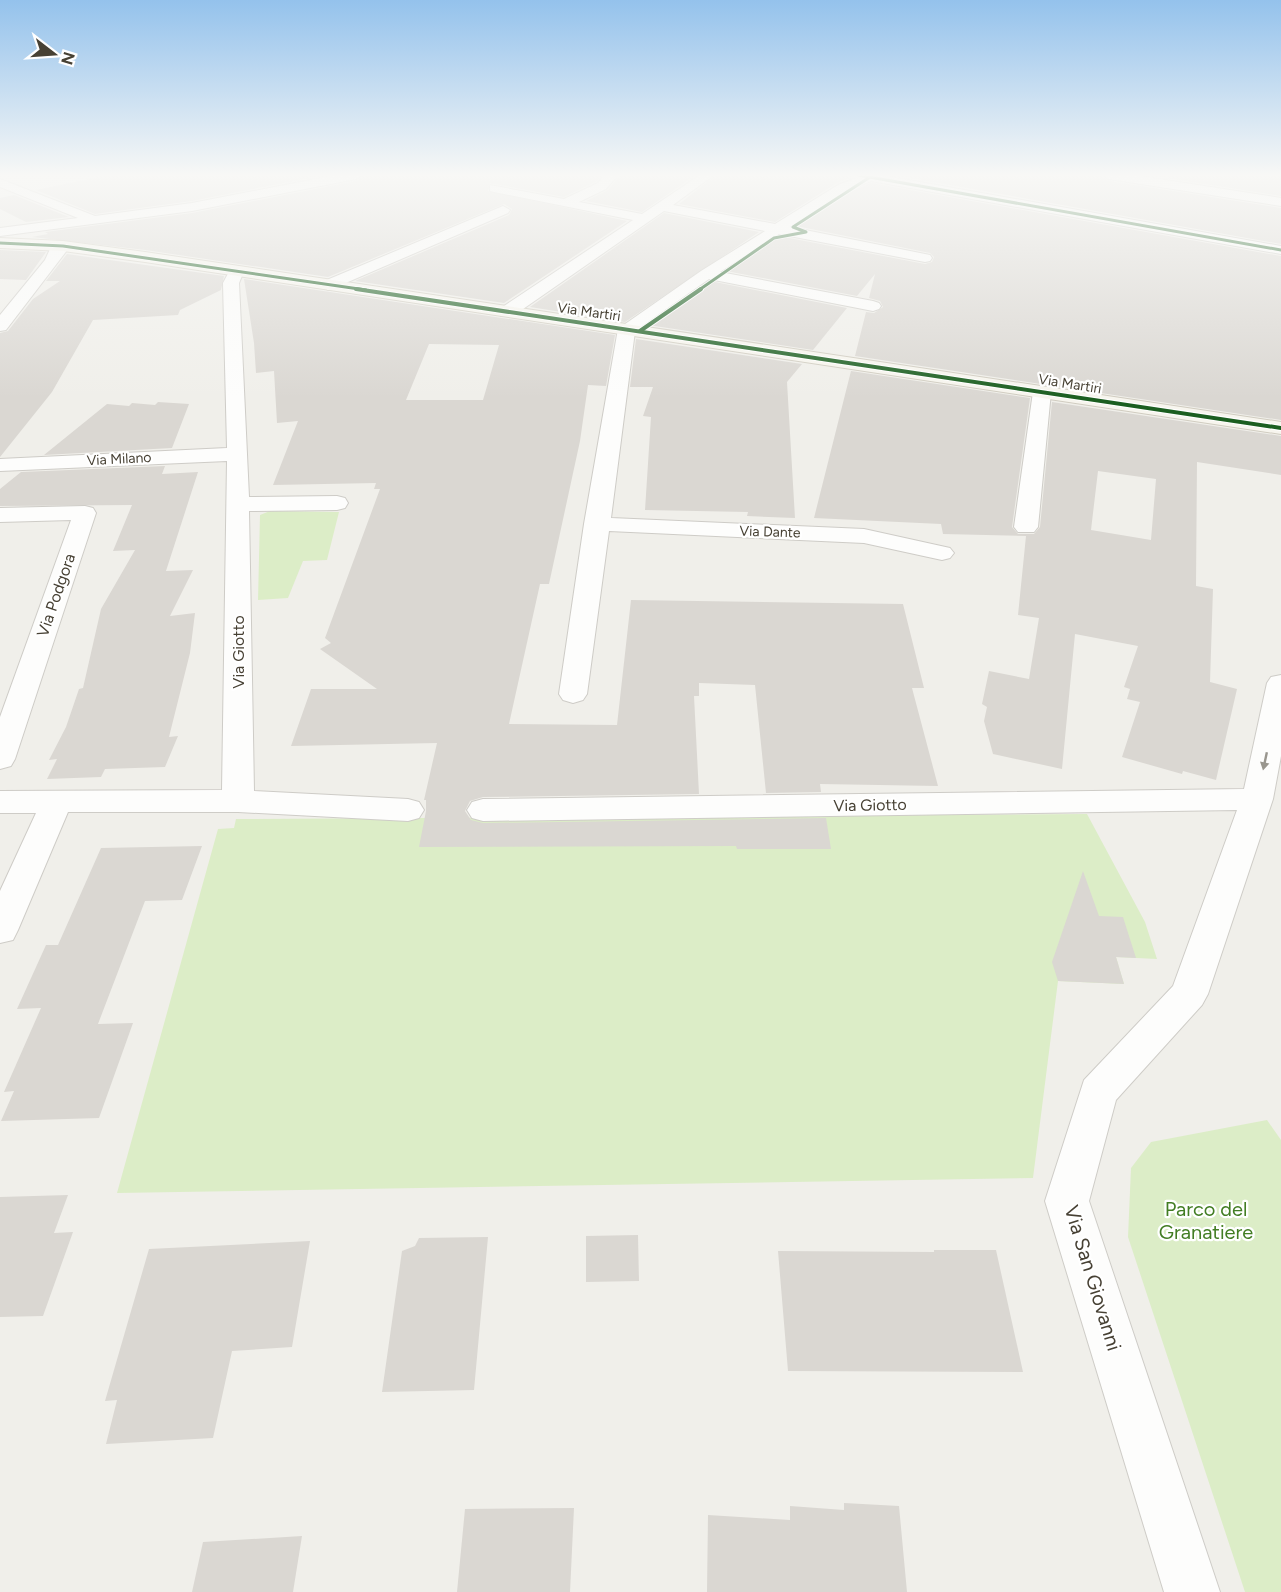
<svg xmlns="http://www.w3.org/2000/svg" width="1281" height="1592" viewBox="0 0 1281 1592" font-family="Figtree,sans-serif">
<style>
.green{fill:#dcedc7}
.building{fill:#dad7d2;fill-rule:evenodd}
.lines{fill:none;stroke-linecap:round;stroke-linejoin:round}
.street-casing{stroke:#ceccc7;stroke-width:2}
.secondary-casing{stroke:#d0ccc0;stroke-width:2}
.street{fill:#fdfdfc;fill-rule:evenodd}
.secondary{fill:#f7f5ee;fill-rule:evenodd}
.cycleway-far1-casing{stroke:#fff;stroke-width:4.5}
.cycleway-casing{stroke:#fff;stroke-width:6}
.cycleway-far1{stroke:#1b5e20;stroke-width:3}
.cycleway{stroke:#1b5e20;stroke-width:4}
.oneway{fill:#99968e}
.labels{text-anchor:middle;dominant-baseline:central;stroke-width:4.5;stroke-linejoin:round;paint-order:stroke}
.far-street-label{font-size:14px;fill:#474134;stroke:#fff}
.street-label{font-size:16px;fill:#474134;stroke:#fff}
.near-park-label{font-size:20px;fill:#427d23;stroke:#fff}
.near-street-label{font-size:20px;fill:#474134;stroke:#fff}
</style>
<rect width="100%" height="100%" fill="#f0efea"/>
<g class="green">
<polygon points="270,511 339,512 327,560 303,561 288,598 258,600 260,515"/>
<polygon points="1087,814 1145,922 1157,959 1116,957 1124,984 1058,981 1033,1178 117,1193 218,829 234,828 236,819"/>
<polygon points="1267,1120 1281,1140 1281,1592 1245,1592 1128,1237 1131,1168 1151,1142"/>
</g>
<g class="building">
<polygon points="108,175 324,175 192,201 95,214 36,190"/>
<polygon points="364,175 602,175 597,181 564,197 490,183 488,191 627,221 504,303 355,281 509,215 512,209 504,204 328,277 145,250 32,237 48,234 45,232 192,213 356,181"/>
<polygon points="620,175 696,175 642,212 586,201 608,190"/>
<polygon points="716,175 850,175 851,177 837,183 775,222 679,204"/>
<polygon points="894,175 1101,175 1109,181 1281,208 1281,244"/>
<polygon points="1148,175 1281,175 1281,196"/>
<polygon points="871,183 1281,256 1281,420 855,356 866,312 874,313 883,307 880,301 869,298 875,274 857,296 726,271 779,236 925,264 932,262 934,257 930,253 796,226 847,193"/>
<polygon points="14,195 69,217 26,222 0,209 0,198"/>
<polygon points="664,213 759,232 625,322 530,307"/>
<polygon points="0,250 46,252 26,280 0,279"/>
<polygon points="67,254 224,276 221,290 180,310 178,315 93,320 52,392 0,457 0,333 8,331 33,299 60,281 46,281"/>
<path d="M244,279L615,335L606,386L588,385L580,441L549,584H540L509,724L617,725L631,600L903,604L924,688H912L938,786L820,784L821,792L766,793L755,685L699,683V696H694L699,794L483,797L470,801L465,811L471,820L483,823L826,818L831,849H737L736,846L419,847L426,811V800H424L437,743L291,746L311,689H377L320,649L331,643L325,638L380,489H374L376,483L273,485L298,421L277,423L274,371L256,373L254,343ZM429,344L499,345L483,400H406Z"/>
<polygon points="710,281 847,308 813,350 648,325"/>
<polygon points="636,339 802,364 787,382 795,518 747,516 748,512 645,510 651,417 643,416 653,387 630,387"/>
<path d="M851,371L1030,398L1012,527L1018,534H1034L1040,527L1052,402L1281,436V475L1197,462L1196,586L1213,589L1210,682L1237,689L1216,780L1183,771L1182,774L1122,757L1140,702L1127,699L1130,689L1124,687L1138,646L1075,634L1062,769L993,754L984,721L987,707L982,704L989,671L1029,679L1039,618L1018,615L1026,536L943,534L941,524L814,518ZM1098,471L1156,479L1151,540L1091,530Z"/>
<polygon points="158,402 189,404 172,448 44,455 107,404 129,406 132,403 155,405"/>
<polygon points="165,466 162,474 198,472 166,571 193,570 170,616 195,613 190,653 169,737 178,736 165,767 105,769 101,777 47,779 57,759 49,760 66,727 79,689 83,688 101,609 135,550 113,551 132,505 0,506 0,489 21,472"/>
<polygon points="202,846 182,900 145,901 98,1024 133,1023 99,1118 1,1121 14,1091 4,1092 41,1008 17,1009 46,945 58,945 101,848"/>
<polygon points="1083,871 1099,916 1123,917 1136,958 1116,957 1124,984 1058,981 1052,962"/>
<polygon points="68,1195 54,1233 73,1232 43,1316 0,1317 0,1197"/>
<polygon points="638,1235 639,1281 586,1282 586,1236"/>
<polygon points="488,1237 474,1390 382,1392 402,1251 415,1246 419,1238"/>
<polygon points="310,1241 292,1347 232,1351 213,1438 106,1444 117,1400 105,1401 149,1249"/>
<polygon points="934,1250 996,1250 1023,1372 788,1371 778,1251 934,1252"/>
<polygon points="844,1503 899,1506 907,1592 707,1592 708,1515 790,1520 790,1506 844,1510"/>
<polygon points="574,1508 570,1592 457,1592 465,1509"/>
<polygon points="302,1536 293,1592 192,1592 203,1542"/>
</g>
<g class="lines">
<g class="street-casing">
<g id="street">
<polygon points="336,175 362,175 356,179 192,211 0,236 0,228 78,218 0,187 0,179 95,216 192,203"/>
<polygon points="605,175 618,175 606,189 579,202 642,214 700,175 714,175 673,205 775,224 838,185 856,178 852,175 880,175 1281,246 1281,254 871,181 846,191 790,227 930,255 932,258 930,261 925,262 779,234 720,272 873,301 879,303 881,306 879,309 873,311 709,279 635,331 611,518 864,529 950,548 954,553 950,558 942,560 864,543 609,531 587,694 583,700 573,703 563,700 559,694 584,524 618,329 701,271 765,231 664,211 513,316 501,316 499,312 501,308 633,220 494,192 490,191 490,185 564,199 598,183"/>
<polygon points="1103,175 1133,175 1281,198 1281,206 1109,179"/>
<polygon points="503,206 510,210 508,213 334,288 328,290 320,285 322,282"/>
<polygon points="63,242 70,246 68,249 6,330 0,331 0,315 45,260 50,249"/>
<polygon points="236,266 244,271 239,283 249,497 337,496 345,498 348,503 345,508 337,510 249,511 254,791 408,799 419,802 424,810 419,818 408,821 238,812 68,812 18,930 13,940 0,943 0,891 36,813 0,813 0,791 222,790 227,461 0,471 0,459 227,448 223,283 231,268"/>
<polygon points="1042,386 1051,392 1038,527 1034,532 1018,532 1014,527 1033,392"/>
<polygon points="85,506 93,508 96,513 15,759 11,766 0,769 0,717 71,520 0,522 0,508"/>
<polygon points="1281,675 1281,756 1273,799 1208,994 1202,1005 1116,1100 1089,1201 1220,1592 1164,1592 1045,1201 1084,1080 1173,986 1237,810 483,821 472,818 467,810 472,802 483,799 1244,789 1267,683 1271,677"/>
</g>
</g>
<g class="secondary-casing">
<polygon id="secondary" points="0,238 63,241 145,252 1281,422 1281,434 145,262 63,251 0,248"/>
</g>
<use href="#street" class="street"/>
<use href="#secondary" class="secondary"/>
<g class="cycleway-far1-casing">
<g id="cycleway-far1">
<polyline points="858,175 1281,250"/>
<polyline points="0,243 63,246 366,290"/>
<polyline points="699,290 774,238 806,232 793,227 870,177"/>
</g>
</g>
<g class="cycleway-casing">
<g id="cycleway">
<polyline points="356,289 1281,428"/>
<polyline points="640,331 701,289"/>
</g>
</g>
<use href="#cycleway-far1" class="cycleway-far1"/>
<use href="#cycleway" class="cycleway"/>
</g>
<defs><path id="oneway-solid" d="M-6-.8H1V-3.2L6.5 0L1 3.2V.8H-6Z" transform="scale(1.5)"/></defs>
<use class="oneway" href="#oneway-solid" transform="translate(1265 761) rotate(102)"/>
<linearGradient id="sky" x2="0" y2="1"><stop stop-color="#94c2ec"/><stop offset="0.44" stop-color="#f8f8f6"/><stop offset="1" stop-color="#f8f8f6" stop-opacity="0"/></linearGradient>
<rect width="1281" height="398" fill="url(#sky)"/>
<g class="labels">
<g class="far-street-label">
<text transform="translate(589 312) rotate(8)">Via Martiri</text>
<text transform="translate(1070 384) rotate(9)">Via Martiri</text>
<text transform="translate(119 459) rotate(-3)">Via Milano</text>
<text transform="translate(770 532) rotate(2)">Via Dante</text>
</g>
<g class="street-label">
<text transform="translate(56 595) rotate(-71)">Via Podgora</text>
<text transform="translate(238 652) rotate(-90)">Via Giotto</text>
<text transform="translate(870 805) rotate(-1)">Via Giotto</text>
</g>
<g class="near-park-label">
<text x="1206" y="1209">Parco del<tspan x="1206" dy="23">Granatiere</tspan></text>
</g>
<g class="near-street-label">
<text transform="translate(1093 1278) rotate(73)">Via San Giovanni</text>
</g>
</g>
<g transform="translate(54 54) rotate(107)" stroke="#ffffff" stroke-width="4.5" paint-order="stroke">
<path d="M0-4.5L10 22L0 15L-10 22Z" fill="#474134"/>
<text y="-9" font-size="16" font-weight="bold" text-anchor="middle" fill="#474134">N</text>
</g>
</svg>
